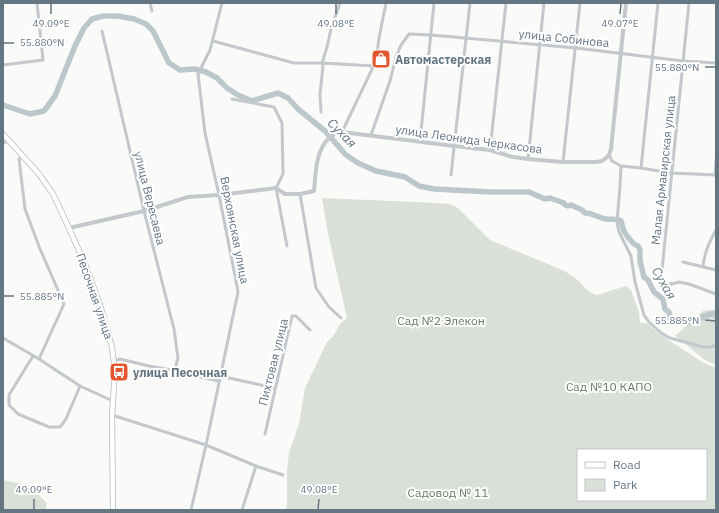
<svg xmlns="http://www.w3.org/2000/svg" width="719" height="513" viewBox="0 0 719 513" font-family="'IBM Plex Sans',sans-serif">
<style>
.green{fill:#dadfd7;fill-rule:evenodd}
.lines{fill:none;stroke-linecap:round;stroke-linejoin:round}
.river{stroke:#bbc7cb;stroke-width:5.5}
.secondary-casing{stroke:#b3babf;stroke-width:6}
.minor{stroke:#c3c8cc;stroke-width:3}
.tertiary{stroke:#c3c8cc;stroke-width:4}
.secondary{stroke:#fff;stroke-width:4.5}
.ticks{fill:none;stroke:#657683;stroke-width:1.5}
.labels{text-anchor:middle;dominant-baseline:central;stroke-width:4;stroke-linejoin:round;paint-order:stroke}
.street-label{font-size:12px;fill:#657683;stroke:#fff}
.poi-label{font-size:12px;font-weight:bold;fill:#657683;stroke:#fff;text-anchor:start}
.park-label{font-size:12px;fill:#687a64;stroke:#fff}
.water-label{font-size:13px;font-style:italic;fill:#60757c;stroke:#fff}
.ticks-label{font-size:10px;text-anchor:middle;fill:#657683;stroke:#fff;stroke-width:4;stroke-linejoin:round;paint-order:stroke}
</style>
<rect width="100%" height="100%" fill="#fafaf8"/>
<g class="green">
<path d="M322,198L437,203L450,204L458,208L490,240L562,270C566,272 570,274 574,277C582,283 587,293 597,295L626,286L631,290L639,312L640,323H647L658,333L702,362L716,368V510H286L287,504V471L289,453L299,424L305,388L327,342L334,335L340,324L347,318L327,229ZM578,450H706V500H578Z"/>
<polygon points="716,309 716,365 705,360 675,336 703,311"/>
<polygon points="3,480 28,485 47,503 45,510 3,510"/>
</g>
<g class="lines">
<path class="river" d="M3,105L30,114L44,111L55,96L75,46L84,28L92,19L103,16H118L134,19L146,24L153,31L169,63L180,70L195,69L206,72L217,78L227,88L238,95L252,101L278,93L288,98L298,109L325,131L346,155L358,163L376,171L405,177L419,186L434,189L491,192H529L545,199L550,198L564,203L565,205L568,206L571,205L582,210L585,213C593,213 599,218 606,219C610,220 619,218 621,221C622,222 622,227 623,228C624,233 633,245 638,246L640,250V261L644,277L648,280L654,292L663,299L665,309L669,312L670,315L669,319L672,320L675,319C679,320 684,322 688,322C698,322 706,312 716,314"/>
<g class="secondary-casing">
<polyline id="secondary" points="3,134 39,174 53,194 69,228 85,264 100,305 112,347 115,371 112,415 113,510"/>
</g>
<g class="minor">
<polyline points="150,3 152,11"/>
<polyline points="689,3 661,280 664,283 672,284 679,282 689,284 716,294"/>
<polyline points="102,31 144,211 174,329 178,358 175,369"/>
<polyline points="213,41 294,63 322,63 374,66"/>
<polyline points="3,65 43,60 37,3"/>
<polyline points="232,99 274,107 282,123 283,174 276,188 287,246"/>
<polyline points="321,112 320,94 323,66 322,63 327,47 331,29 340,3"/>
<polyline points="342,132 376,61 379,38 386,3"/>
<polyline points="371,135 390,81 396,57 401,45 409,34 431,35 576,48 683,61 716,63"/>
<polyline points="420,141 434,3"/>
<polyline points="3,143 8,141"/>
<polyline points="490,150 506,3"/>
<polyline points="609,155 612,161 621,166 641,168 671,173 716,175"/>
<polyline points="22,156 19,159 25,209 40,249 64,304 39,359"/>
<polyline points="528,159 544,3"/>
<polyline points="563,162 580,3"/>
<polyline points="621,166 620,186 617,222 619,232 631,256 635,282 644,315 649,322 661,333 670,338 703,347 710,347 716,345"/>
<polyline points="641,168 658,3"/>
<polyline points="451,175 470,3"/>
<polyline points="715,175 716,160"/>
<polyline points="300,194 316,288 329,307 341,318"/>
<polyline points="683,262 716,270"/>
<path d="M703,267C704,254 709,242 716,230"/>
<polyline points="3,338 39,359 80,386 113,401"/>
<polyline points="33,356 9,395 9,405 18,414 49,427 60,427 66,419 80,386"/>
<polyline points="114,361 120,359 149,366 171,370 175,369 178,372 219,381"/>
<polyline points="220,376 275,388"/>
<polyline points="112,415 206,445 256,466 283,475"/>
<polyline points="265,434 292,316 296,316 310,330"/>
<polyline points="191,510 206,445 238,292 237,286 219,195 205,133 198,74 210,50 222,3"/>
<polyline points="242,510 256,466"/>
</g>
<path class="tertiary" d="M69,228L144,211L188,197L219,195L276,188L285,194H300L314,191C316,172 315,151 330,137C333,134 338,133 342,132L454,146L490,150L513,157L528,159L563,162H596L602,161L606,158L609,155L611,149L626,3"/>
<use href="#secondary" class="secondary"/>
</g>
<path class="ticks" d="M51,14V4M336,14V4M620,14L621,4M4,43H14M705,67H715M4,296H14M705,320L715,321M34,509V499M318,509L319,499"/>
<defs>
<g id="shop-square" transform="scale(1)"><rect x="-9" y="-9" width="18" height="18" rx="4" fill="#e4572e" stroke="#fff"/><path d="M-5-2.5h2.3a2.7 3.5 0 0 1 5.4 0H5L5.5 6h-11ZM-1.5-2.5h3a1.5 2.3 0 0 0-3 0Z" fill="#fff"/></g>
<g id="bus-square" transform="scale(1)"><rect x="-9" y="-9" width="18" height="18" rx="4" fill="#e4572e" stroke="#fff"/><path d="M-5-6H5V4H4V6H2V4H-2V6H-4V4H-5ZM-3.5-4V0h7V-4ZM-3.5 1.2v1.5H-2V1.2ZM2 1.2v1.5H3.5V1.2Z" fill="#fff"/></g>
</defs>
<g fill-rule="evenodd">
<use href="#shop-square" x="381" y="59"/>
<use href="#bus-square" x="119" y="372"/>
</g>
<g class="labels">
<g class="street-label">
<text transform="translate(564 38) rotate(6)">улица Собинова</text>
<text transform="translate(469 139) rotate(8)">улица Леонида Черкасова</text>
<text transform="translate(663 170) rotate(-84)">Малая Армавирская улица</text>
<text transform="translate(150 198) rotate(76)">улица Вересаева</text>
<text transform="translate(235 230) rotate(79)">Верхоянская улица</text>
<text transform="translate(95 296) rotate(71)">Песочная улица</text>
<text transform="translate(273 362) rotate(-76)">Пихтовая улица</text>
</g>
<g class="poi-label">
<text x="395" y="59">Автомастерская</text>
<text x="133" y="372">улица Песочная</text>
</g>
<g class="park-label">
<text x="441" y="320">Сад №2 Элекон</text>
<text x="609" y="386">Сад №10 КАПО</text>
<text x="448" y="492">Садовод № 11</text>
</g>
<g class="water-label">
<text transform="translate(342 133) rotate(45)">Сухая</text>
<text transform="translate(664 283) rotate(60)">Сухая</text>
</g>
</g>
<g class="ticks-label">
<text x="51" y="27">49.09°E</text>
<text x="336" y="27">49.08°E</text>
<text x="620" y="27">49.07°E</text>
<text x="42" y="46">55.880°N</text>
<text x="677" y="71">55.880°N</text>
<text x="42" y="300">55.885°N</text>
<text x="677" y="324">55.885°N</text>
<text x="34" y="493">49.09°E</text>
<text x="319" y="493">49.08°E</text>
</g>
<rect width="719" height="513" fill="none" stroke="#657683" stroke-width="8"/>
<rect x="577" y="449" width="130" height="52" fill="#ffffff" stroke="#c1c8cd"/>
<rect x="585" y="462" width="20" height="6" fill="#ffffff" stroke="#c1c8cd"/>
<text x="613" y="469" font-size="12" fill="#657683">Road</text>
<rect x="585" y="479" width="20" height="12" fill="#dadfd7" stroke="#c1c8cd"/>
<text x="613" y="489" font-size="12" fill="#657683">Park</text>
</svg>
